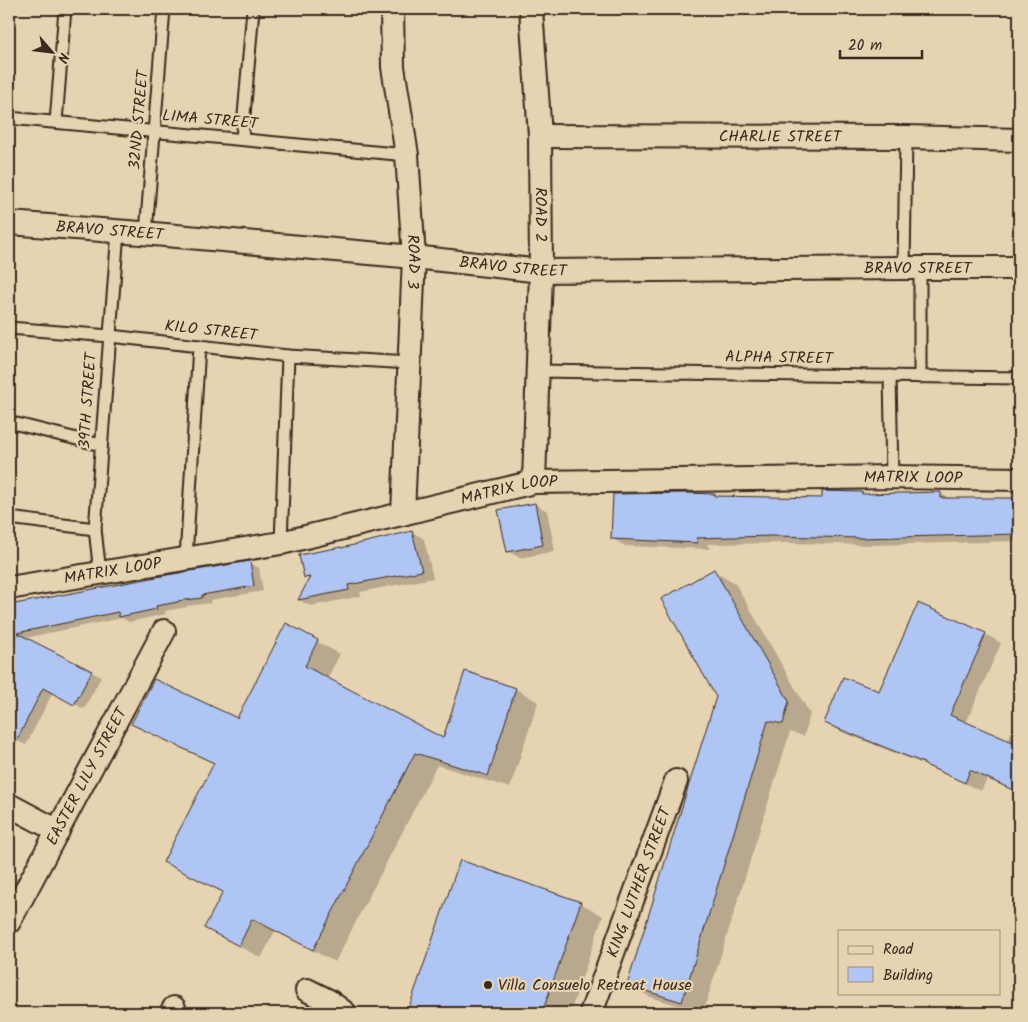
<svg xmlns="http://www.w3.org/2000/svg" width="1028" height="1022" viewBox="0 0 1028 1022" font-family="Kalam,sans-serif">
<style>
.shadow{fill:#0003}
.building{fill:#afc5f4;stroke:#3b2a1e}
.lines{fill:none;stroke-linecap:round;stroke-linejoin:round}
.lane-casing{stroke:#3b2a1e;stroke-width:15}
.street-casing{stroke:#3b2a1e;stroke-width:26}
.lane{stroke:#e6d3b1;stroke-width:11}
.street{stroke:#e6d3b1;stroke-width:22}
.poi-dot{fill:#3b2a1e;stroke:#e6d3b1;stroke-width:2}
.labels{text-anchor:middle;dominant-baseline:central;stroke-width:4.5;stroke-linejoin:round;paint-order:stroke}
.street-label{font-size:16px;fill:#3b2a1e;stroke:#e6d3b1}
.poi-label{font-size:16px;fill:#3b2a1e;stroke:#e6d3b1;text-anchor:start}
</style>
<rect width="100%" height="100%" fill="#e6d3b1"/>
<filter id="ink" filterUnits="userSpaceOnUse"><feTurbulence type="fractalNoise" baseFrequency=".02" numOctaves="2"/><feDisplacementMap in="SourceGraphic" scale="10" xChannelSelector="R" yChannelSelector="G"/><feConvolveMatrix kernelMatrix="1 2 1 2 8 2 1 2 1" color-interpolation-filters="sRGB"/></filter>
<g filter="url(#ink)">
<g class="shadow">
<polygon points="861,493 864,495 940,493 952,500 1005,500 1005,498 1019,498 1019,541 874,545 787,543 707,544 710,549 625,546 613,539 687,494 715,495 720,498 823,499"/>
<polygon points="535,504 547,511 555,551 520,558 508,551"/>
<polygon points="412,532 424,539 433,578 360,592 361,596 311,606 299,600 310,580 305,577 342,549"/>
<polygon points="250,563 259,568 263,591 210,600 211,603 186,606 187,607 165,611 166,614 129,622 122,618 25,638 101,677 84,709 53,692 26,745 9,737 9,606 168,576"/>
<polygon points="714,571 735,583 810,714 804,736 790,732 703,1013 650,997 629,985 718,697"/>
<polygon points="286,625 340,654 327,679 444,739 465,673 516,689 538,702 510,788 437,765 335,962 275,931 261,958 206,928 224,893 187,874 215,764 155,736 133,723 238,719"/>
<polygon points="985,634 1001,643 966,723 1007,741 1019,715 1019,793 987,779 981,791 930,767 842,732 825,722"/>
<polygon points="580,903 603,916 570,1013 415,1013 410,1010"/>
</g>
<g class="building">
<polygon points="822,491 862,492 862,494 941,492 941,498 1019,498 1019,534 861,538 773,536 696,538 698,543 611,539 613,494 687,493 715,494 715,496 822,498"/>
<polygon points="535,503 543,545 507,552 498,510"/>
<polygon points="412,531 422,571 348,585 349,590 298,600 310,577 304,578 299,555 341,547 341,548"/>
<polygon points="250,561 254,586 202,595 202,598 178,601 178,602 156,606 157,609 119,617 118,612 17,633 92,671 74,705 43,688 9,756 9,605 167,575"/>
<polygon points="714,569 789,701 783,724 768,721 682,1002 627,985 716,697 661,599"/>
<polygon points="918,603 986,633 950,715 1019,745 1019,793 970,770 965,783 923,764 924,763 824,723 843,677 879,691"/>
<polygon points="286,623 318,640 305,666 443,738 465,671 516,688 488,776 415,753 313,950 252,919 239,946 204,928 223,892 163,862 214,763 131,724 154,679 237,718"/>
<polygon points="460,860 581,902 542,1013 407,1013"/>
</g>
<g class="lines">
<g class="lane-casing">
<g id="lane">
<polyline points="9,118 407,155"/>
<polyline points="56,122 65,9"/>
<polyline points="242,139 253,9"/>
<polyline points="146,233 164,9"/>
<polyline points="904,268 906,137"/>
<polyline points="9,328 110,336 288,356 410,363"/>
<polyline points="538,371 1019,378"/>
<polyline points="890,376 892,477"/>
<polyline points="920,377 920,268"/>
<polyline points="9,424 17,424 101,445"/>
<polyline points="9,518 95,529"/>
<polyline points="281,543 288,356"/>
<polyline points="186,558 199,346"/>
<polyline points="100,573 95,529 118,231"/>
</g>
</g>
<g class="street-casing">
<g id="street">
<path id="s1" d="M392,9L393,67L407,155L414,257L403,514"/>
<path id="s2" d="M531,9L540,136L541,271L534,482"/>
<path id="s3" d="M540,136L906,137L1019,140"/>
<path id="s4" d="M9,223L154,234L414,257L541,271L904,268H1019"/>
<path id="s5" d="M9,588L281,543L534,482L892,477L1019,479"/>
<polyline points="9,805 58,831"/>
<path id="s6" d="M9,922L164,631"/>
<polyline points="307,990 329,1001 345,1013"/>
<polyline points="171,1013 174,1008"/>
<path id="s7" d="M591,1013L676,781"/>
</g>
</g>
<use href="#lane" class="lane"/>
<use href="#street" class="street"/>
</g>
</g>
<circle class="poi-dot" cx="488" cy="985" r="5"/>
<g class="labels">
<g class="street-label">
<text transform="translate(139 120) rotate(-85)">32ND STREET</text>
<text transform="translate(210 120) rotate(5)">LIMA STREET</text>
<text stroke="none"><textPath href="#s3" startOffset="240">CHARLIE STREET</textPath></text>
<text stroke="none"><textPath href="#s2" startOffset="206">ROAD 2</textPath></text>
<text stroke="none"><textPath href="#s4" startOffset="101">BRAVO STREET</textPath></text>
<text stroke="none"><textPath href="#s1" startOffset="254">ROAD 3</textPath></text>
<text stroke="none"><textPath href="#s4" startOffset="506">BRAVO STREET</textPath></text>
<text stroke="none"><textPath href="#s4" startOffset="911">BRAVO STREET</textPath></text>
<text transform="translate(211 331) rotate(6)">KILO STREET</text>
<text transform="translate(779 358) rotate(1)">ALPHA STREET</text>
<text transform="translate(88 401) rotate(-86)">39TH STREET</text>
<text stroke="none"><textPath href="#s5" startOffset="915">MATRIX LOOP</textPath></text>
<text stroke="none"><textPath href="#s5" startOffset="510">MATRIX LOOP</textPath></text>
<text stroke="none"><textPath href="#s5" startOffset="105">MATRIX LOOP</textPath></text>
<text stroke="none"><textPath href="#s6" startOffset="165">EASTER LILY STREET</textPath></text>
<text stroke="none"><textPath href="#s7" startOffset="139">KING LUTHER STREET</textPath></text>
</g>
<g class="poi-label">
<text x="498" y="985">Villa Consuelo Retreat House</text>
</g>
</g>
<rect width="1028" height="1022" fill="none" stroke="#e6d3b1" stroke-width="30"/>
<rect x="15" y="15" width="998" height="992" fill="none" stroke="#3b2a1e" stroke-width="2" filter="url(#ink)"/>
<rect x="838" y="930" width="162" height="65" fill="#e6d3b1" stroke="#a28f76"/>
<rect x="848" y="946" width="25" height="8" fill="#e6d3b1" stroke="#a28f76"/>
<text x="883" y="954" font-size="15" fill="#3b2a1e">Road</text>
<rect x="848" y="967" width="25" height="15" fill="#afc5f4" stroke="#a28f76"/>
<text x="883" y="980" font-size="15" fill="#3b2a1e">Building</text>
<g transform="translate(52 52) rotate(118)" stroke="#e6d3b1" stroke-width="4" paint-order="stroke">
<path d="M0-4L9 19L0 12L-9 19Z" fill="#3b2a1e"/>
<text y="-8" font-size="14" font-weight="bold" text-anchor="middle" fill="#3b2a1e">N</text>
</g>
<path d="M840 50v8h82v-8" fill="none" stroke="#3b2a1e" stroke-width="2.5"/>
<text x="848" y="50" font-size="15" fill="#3b2a1e" stroke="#e6d3b1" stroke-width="4" paint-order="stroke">20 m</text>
</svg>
